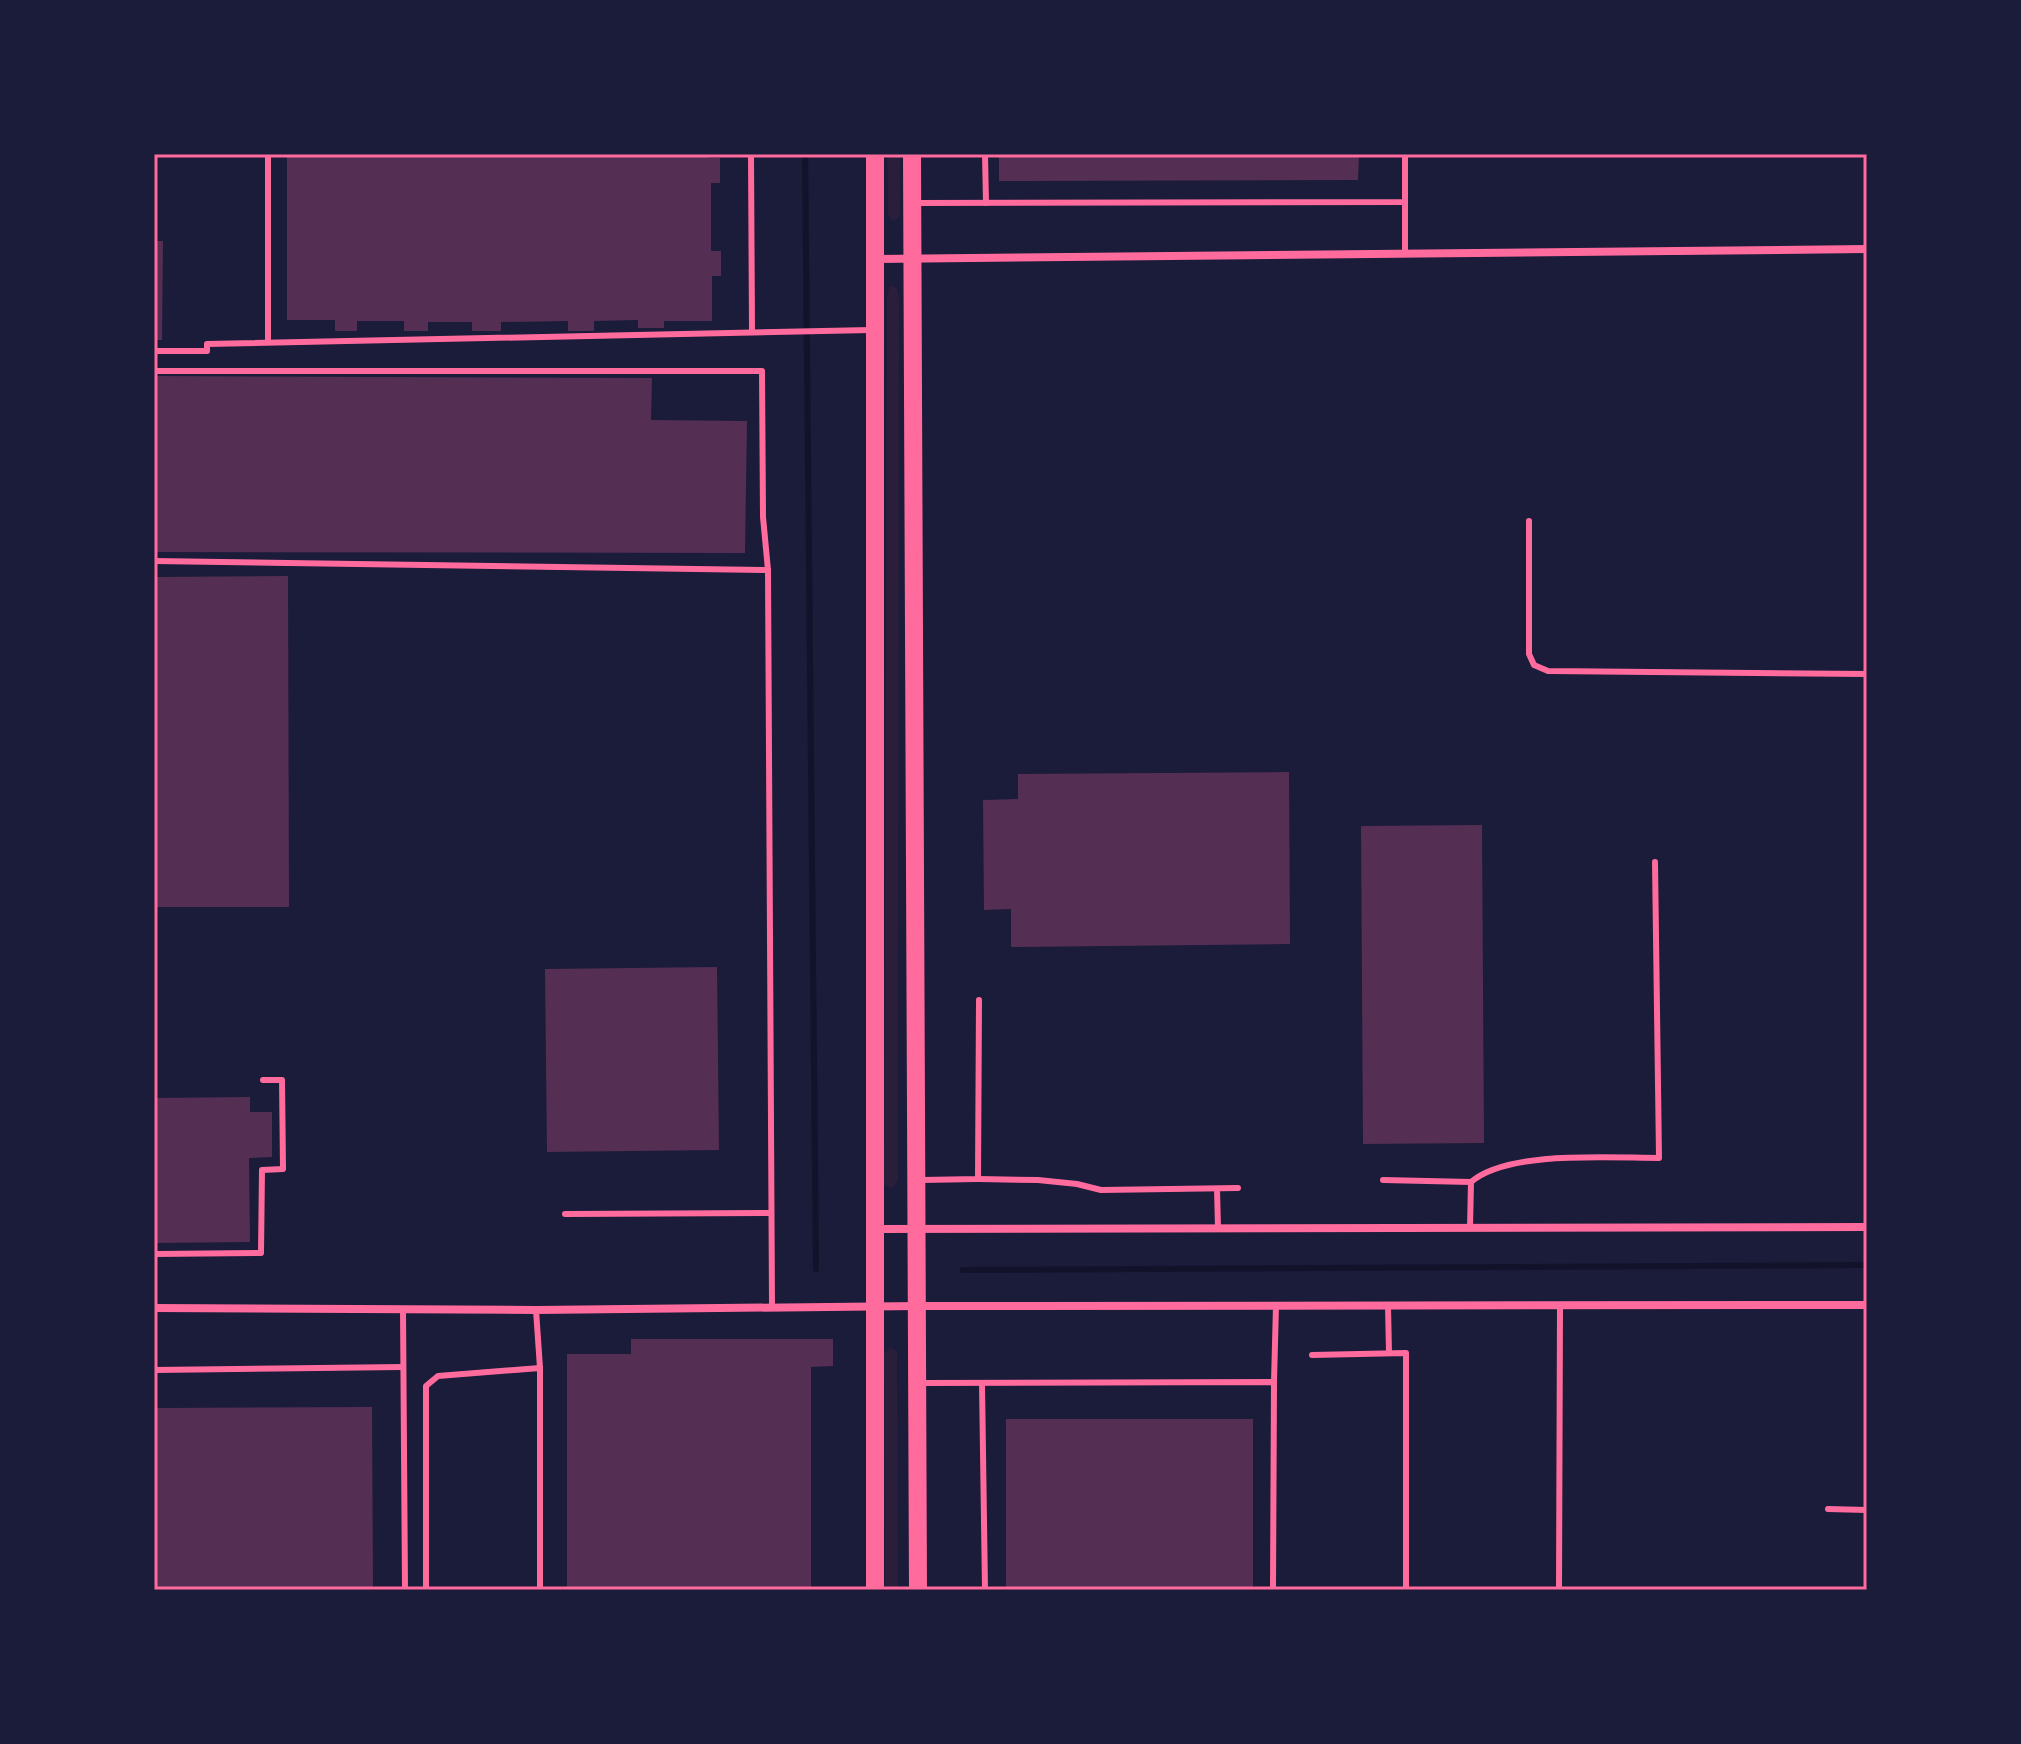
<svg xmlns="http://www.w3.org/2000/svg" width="2021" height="1744" viewBox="0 0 2021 1744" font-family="'Public Sans',sans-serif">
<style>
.green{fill:#2a1e3b}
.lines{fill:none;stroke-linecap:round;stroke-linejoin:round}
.stream{stroke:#12122b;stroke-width:6}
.building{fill:#542f53}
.service{stroke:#ff6b9d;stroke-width:6}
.minor{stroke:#ff6b9d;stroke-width:8}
.primary{stroke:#ff6b9d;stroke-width:18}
.neatline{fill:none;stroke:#ff6b9d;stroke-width:3}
</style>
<rect width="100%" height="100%" fill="#1b1b3a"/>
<g class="green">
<polygon points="887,154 900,154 900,216 893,221 888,215"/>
<polygon points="892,286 896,287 899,296 898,1180 893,1189 885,1185 884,1180 887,296 889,288"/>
<polygon points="890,1347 897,1351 898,1590 885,1590 884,1354"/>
</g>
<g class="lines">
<g class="stream">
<polyline points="805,154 816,1269"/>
<polyline points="963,1270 1867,1265"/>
</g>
</g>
<g class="building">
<polygon points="287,154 708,154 708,158 720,158 720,183 711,183 711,251 721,251 721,276 712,276 712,321 664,321 664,328 638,328 638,320 594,321 594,331 568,331 568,321 501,322 501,331 472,331 472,322 428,322 428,331 404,331 404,321 357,321 357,331 335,331 335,320 287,320"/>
<polygon points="999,154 1359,154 1358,180 999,181"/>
<polygon points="154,241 163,241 162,340 154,340"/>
<polygon points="154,376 652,378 651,420 747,421 745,553 154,552"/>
<polygon points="288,576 289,907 154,907 154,577"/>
<polygon points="1289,772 1290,944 1011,947 1011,909 984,910 983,800 1018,799 1018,774"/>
<polygon points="1482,825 1484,1143 1363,1144 1361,826"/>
<polygon points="717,967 719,1150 547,1152 545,969"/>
<polygon points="250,1097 250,1112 272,1112 272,1157 249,1158 250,1242 154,1243 154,1098"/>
<polygon points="631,1339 833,1339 833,1366 811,1367 811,1590 567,1590 567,1354 631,1354"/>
<polygon points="372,1407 373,1590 154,1590 154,1408"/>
<rect x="1006" y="1419" width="247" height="171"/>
</g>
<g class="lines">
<g class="service">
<polyline points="751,154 752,332"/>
<polyline points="985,154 986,203"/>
<polyline points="1405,202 1405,254"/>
<polyline points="916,203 1405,202 1405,154"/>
<polyline points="268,342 268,154"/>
<polyline points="154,351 207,351 207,344 871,330"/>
<polyline points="154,371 762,371 763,517 768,570 772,1307"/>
<polyline points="1529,521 1529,654 1534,665 1548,671 1867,674"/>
<polyline points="154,561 768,570"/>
<polyline points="978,1179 1038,1180 1077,1184 1101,1190 1238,1188"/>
<polyline points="921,1180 978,1179 979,1000"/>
<polyline points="1383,1180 1471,1182 1470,1228"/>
<path d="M1471,1182C1508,1150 1610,1158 1659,1158L1655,862"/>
<polyline points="1217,1189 1218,1228"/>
<polyline points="565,1214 771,1213"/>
<polyline points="154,1254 261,1253 262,1170 283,1169 282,1080 263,1080"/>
<polyline points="1388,1305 1389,1353"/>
<polyline points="403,1309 405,1590"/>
<polyline points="536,1310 540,1368 540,1590"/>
<polyline points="1312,1355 1406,1353 1406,1590"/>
<polyline points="154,1370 403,1367"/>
<polyline points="1274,1382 1276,1305"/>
<polyline points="921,1383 1274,1382 1273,1590"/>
<polyline points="982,1383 985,1590"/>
<polyline points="1828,1509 1867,1510"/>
<polyline points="426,1590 426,1386 438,1376 540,1368"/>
<polyline points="1559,1590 1560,1305"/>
</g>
<g class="minor">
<polyline points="876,259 1867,249"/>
<polyline points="876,1229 1867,1227"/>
<polyline points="154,1308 536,1310 917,1306 1867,1305"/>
</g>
<g class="primary">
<polyline points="912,154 918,1590"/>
<polyline points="875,1590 875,154"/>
</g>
</g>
<rect width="2021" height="1744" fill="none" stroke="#1b1b3a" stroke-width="312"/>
<rect x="156" y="156" width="1709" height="1432" class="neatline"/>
</svg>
